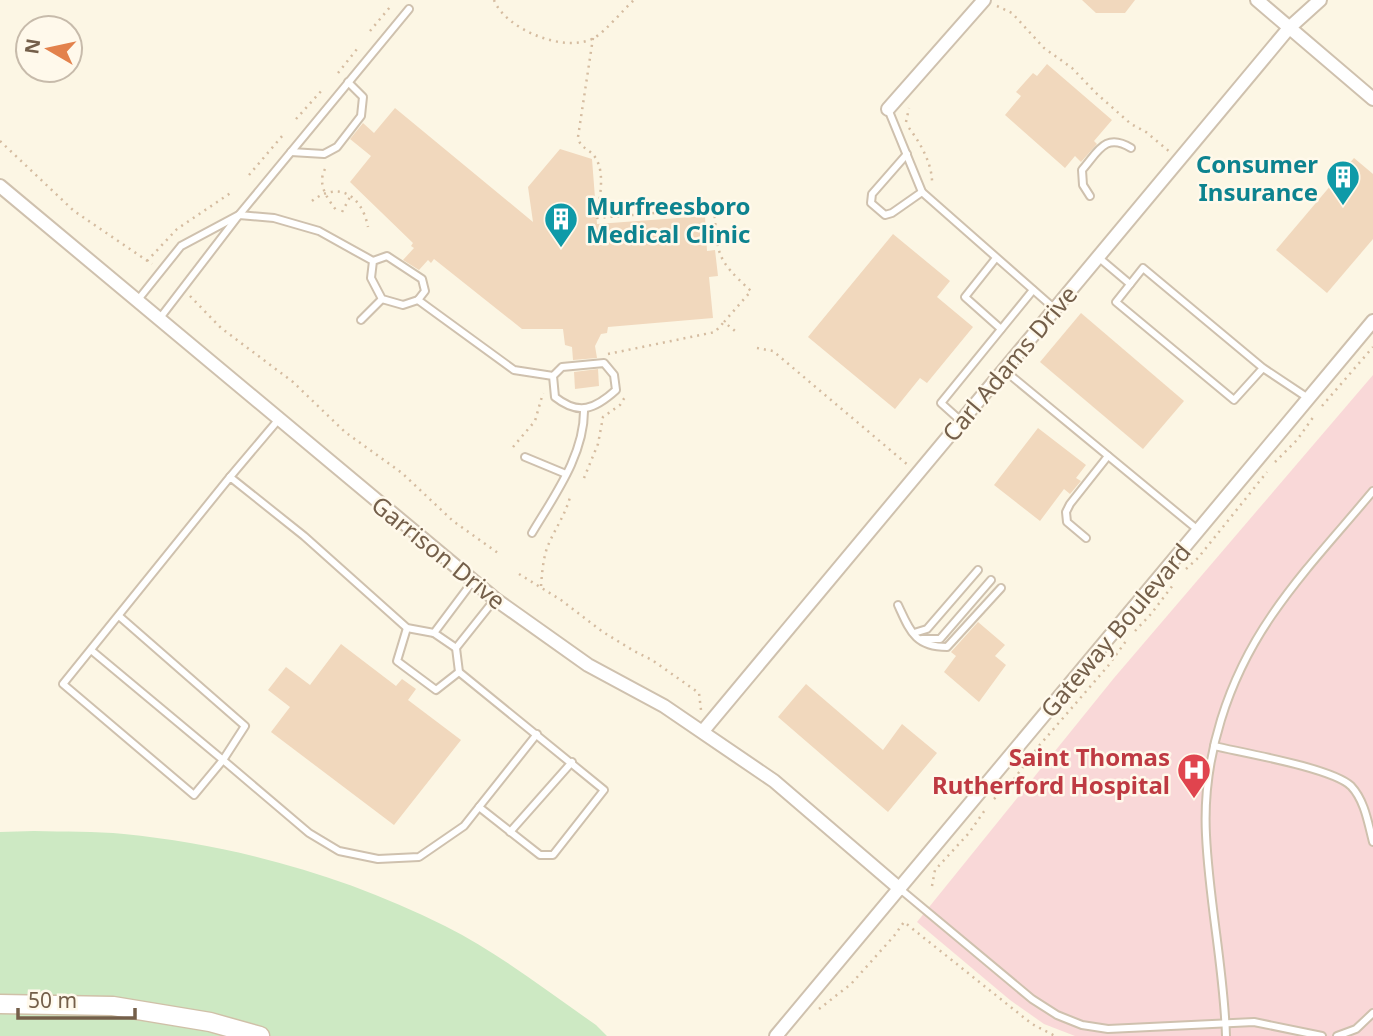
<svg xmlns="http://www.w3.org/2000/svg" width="1373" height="1036" viewBox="0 0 1373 1036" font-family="'Noto Sans',sans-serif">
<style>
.medical{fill:#f9d8d8}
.green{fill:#cde9c3}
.building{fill:#f1d8bd}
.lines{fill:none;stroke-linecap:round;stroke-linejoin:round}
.service-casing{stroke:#cfc1ae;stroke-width:10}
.minor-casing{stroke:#cfc1ae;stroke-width:16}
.secondary-casing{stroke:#d0c0a8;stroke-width:21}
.path{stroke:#d5bca0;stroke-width:2.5;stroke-dasharray:2 5;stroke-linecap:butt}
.service{stroke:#fff;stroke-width:6}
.minor{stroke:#fff;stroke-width:12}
.secondary{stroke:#fff;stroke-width:18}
.labels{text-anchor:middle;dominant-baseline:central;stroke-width:5;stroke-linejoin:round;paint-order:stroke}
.culture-label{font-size:24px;font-weight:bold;fill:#0d838f;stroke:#fff9eb;text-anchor:end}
.street-label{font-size:24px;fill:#745f4a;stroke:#fff9eb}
.health-label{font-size:24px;font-weight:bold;fill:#be3a42;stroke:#fff9eb;text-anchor:end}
</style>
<rect width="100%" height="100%" fill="#fcf6e4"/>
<polygon class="medical" points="1373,375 1373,1036 1075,1036 1044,1024 1010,1000 917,922 1114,678"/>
<path class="green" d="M34,831C64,832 95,831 124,834C235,845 346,876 445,926C499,953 547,991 596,1025L607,1036H0V832Z"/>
<g class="building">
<polygon points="1082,0 1135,0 1125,13 1096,13"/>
<polygon points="1047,64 1112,120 1094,141 1097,144 1081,162 1075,156 1065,168 1005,115 1021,96 1016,92 1033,73 1037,76"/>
<polygon points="395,108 533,222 528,187 560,149 592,159 597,224 705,216 707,251 715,250 718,276 709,277 713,318 608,327 607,333 601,334 595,346 597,358 573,360 572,347 565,345 563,329 522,329 434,259 431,263 428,260 419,270 403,260 414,248 411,246 413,243 350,182 371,156 350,139 363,123 374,133"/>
<polygon points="1354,158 1373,174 1373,239 1327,293 1276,250"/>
<polygon points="893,234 950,281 937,297 973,327 927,383 920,378 895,409 808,337"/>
<polygon points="1081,313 1184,401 1143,449 1040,362"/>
<polygon points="598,369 599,386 575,389 574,372"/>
<polygon points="1038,428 1086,465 1076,478 1081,481 1070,494 1064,489 1040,521 994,485"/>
<polygon points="978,622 1005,645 995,656 1006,665 979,702 944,672 956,656 951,652"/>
<polygon points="341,644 396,686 402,679 416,689 408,700 461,740 394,825 271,732 290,707 268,690 286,667 310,685"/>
<polygon points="806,684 883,750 902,724 937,753 888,812 778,717"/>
</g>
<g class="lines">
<g class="service-casing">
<g id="service">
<polyline points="888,109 922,192 1055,309"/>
<polyline points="291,152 324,154 337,147 361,116 363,97 348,82"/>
<polyline points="907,154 872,194 871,203 885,215 892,213 922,192"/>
<path d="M1090,196L1083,185L1082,170C1098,152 1105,132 1131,148"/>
<polyline points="1098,257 1130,284"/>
<polyline points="996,258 965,297 1001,329"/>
<path d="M418,300L514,370L553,376L562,367L604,363L614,375L616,390C595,409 579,416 555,397L553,376"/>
<polyline points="137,301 181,246 239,215 274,218 319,231 373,261 387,256 422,279 425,291 418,300 403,305 382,299 371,278 373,261"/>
<polyline points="160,318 239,215 409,9"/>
<polyline points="361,320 382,299"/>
<polyline points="1263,368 1234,400 1116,302 1143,268 1263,368 1308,398"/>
<polyline points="1004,370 1198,530"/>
<polyline points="961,421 941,403 1033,290"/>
<polyline points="525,457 566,474"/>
<polyline points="230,477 279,419"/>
<path d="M532,533C554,496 585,454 584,409"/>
<polyline points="1086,538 1067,522 1066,512 1070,504 1108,456"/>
<polyline points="473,581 434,633 407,628 304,536 230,477 63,684 194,795 223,760 309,833 339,851 378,859 419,857 464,826 479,807 540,855 553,855 604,790 459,672 456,648 495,599"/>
<path d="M898,605C910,631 915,647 947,647L1001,588"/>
<polyline points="407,628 397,661 436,690 459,672"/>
<polyline points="434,633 456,648"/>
<polyline points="914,633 927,629 978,570"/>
<polyline points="922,639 940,639 991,580"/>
<polyline points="91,650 223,760 245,726 119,616"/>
<path d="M1214,746C1244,753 1332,768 1351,786C1365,801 1368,823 1373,842"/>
<polyline points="479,807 537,734"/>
<polyline points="510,832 572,762"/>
<polyline points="900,889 1032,999 1057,1015 1082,1025 1108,1029 1254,1022 1322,1036"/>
<path d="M1226,1036C1224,969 1209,902 1206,835C1202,757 1228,679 1272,615C1302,571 1339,532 1373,491"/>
<polyline points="1337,1036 1356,1029 1373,1013"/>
</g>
</g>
<g class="minor-casing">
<g id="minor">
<polyline points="1257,0 1373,99"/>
<polyline points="888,109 984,0"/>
<polyline points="0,186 495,599 588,665 664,706 774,781 900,889"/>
<polyline points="703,731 1289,28 1320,0"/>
<polyline points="776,1036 1373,321"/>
</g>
</g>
<g class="secondary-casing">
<polyline id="secondary" points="0,1004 113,1006 210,1022 260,1036"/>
</g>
<g class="path">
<path d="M494,0C505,29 565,54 594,38C606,31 623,10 634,0"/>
<polyline points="997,6 1012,13 1044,48 1072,68 1097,94 1131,124 1146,132 1170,152"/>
<polyline points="370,31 390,7"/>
<path d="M593,38L578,137C580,149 589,148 595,157C606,173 599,200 597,218L714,208C718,255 715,258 751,291L724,322L735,331"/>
<polyline points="338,73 357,49"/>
<polyline points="296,119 323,89"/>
<polyline points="906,122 909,108"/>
<path d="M909,128C921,144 933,165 932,185"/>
<polyline points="0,141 74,211 152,264"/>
<path d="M325,169C317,184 327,198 336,210"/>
<polyline points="249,175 283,135"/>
<path d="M312,201C339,180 362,196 368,227"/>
<polyline points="342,212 350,197"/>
<polyline points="147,261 177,229 232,192"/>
<polyline points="190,296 221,328 293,382 345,432 402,473 453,521 498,553"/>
<polyline points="757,348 773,351 908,465"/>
<polyline points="608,354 715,332 724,322"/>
<polyline points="1322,406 1373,347"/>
<polyline points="513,447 535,421 543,393"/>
<polyline points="1275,462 1297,440 1314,416"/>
<polyline points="584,478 598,444 603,417 620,405 625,397"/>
<polyline points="1186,569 1198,558 1267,472"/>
<polyline points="519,574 561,600 603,632 634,651 652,660 699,693 701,710"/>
<path d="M541,586C542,573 543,560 547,548C554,530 565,516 570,497"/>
<polyline points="1135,631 1151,614 1173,585"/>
<polyline points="994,799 1014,779 1038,747 1108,666 1126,641"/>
<polyline points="932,886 935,870 969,833 985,810"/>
<polyline points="819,1009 851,984 894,936 904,922 1032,1024 1055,1036"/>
</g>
<use href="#service" class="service"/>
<use href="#minor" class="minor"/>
<use href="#secondary" class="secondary"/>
</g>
<defs>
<g id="building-pin" transform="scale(1.75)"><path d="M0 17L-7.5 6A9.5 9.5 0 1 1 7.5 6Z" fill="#0f9aa8" stroke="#fff9eb"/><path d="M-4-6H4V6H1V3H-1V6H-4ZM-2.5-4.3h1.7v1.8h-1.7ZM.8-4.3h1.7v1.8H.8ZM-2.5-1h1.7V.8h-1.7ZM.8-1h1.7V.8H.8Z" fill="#fff"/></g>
<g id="hospital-pin" transform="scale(1.75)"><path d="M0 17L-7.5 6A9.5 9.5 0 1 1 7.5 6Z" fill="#e0444e" stroke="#fff9eb"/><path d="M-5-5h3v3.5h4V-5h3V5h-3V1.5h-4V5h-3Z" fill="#fff"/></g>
</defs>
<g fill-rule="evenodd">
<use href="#building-pin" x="1343" y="177"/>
<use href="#building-pin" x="561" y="219"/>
<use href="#hospital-pin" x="1194" y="770"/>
</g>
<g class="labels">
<g class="culture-label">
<text x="1318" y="163">Consumer<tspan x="1318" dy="28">Insurance</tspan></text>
<text x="586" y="205" text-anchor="start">Murfreesboro<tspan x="586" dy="28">Medical Clinic</tspan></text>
</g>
<g class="street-label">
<text transform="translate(1009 363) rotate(-50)">Carl Adams Drive</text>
<text transform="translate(439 552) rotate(39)">Garrison Drive</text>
<text transform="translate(1115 630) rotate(-50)">Gateway Boulevard</text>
</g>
<g class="health-label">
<text x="1170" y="756">Saint Thomas<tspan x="1170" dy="28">Rutherford Hospital</tspan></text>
</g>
</g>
<g transform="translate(49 49) rotate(279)"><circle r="33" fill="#fff9eb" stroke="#c7bbab" stroke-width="2"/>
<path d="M0-5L12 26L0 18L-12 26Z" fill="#e3824c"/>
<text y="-10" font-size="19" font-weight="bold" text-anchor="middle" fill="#745f4a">N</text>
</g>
<path d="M18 1008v10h117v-10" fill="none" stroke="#745f4a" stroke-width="3.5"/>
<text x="28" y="1008" font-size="21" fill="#745f4a" stroke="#fff9eb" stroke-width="5" paint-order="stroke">50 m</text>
</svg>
